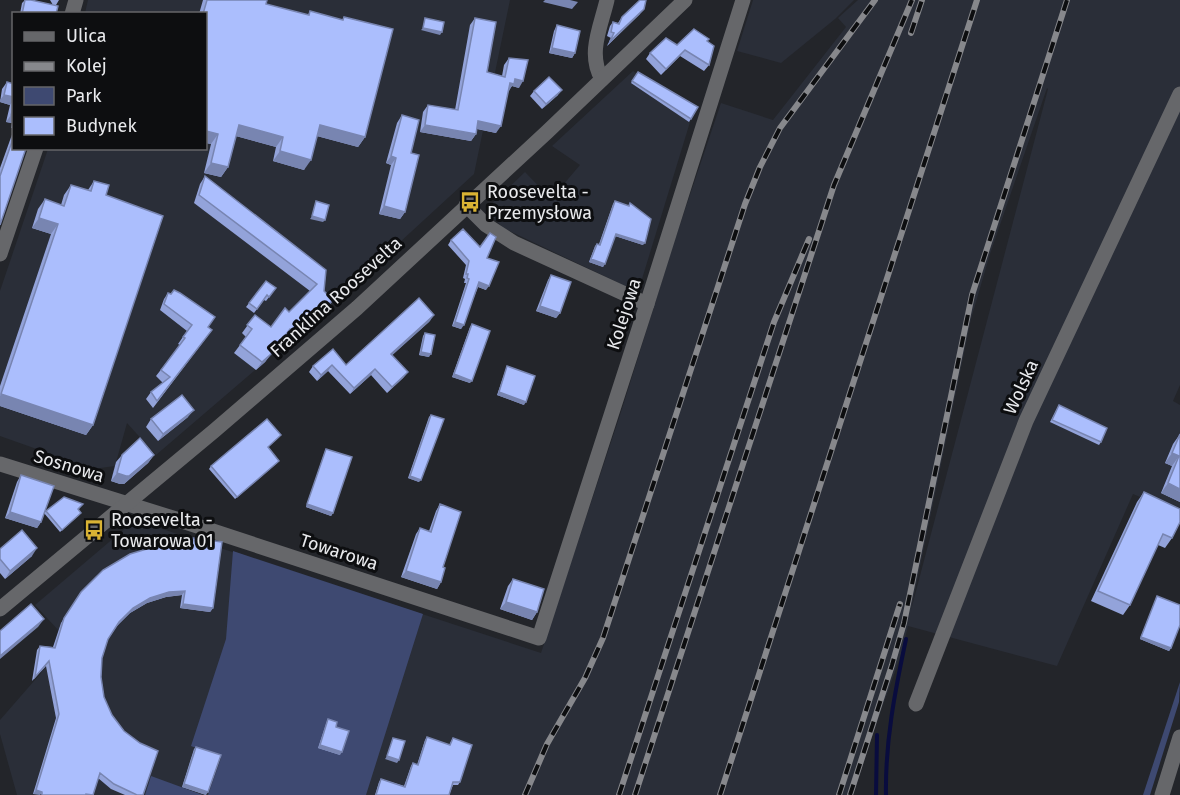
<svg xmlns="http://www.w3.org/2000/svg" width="1180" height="795" viewBox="0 0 1180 795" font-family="'Fira Sans',sans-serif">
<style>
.built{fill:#2a2e38;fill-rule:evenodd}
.green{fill:#3e4971}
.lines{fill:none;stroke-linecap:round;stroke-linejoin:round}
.stream{stroke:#090c3e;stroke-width:4}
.minor{stroke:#66676a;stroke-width:15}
.tertiary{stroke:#66676a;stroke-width:15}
.rail-casing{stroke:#87888c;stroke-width:6}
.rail{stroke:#0d0e10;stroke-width:4;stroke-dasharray:11;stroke-linecap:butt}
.wall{fill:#93a3da}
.shaded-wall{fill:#7885b1}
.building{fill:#abbefd;stroke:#7885b1;stroke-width:1.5}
.labels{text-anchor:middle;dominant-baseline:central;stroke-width:6;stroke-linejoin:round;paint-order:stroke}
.poi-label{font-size:18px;fill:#e9eaed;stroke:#0d0e10;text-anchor:start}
.street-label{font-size:18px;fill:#e9eaed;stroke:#0d0e10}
</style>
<rect width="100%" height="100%" fill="#23252a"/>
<g class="built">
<polygon points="88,0 510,0 474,174 337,300 156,455 127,423 115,466 93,469 0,436 0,291 48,149 206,148 206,14 85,13"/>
<polygon points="753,0 854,0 835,19 781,63 737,51"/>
<path d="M858,0H1180V385L1173,401L1180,405V514L1133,494L1057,666L908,626L901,655L880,713L853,795H17L0,734V720L41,673L44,651L52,652L59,631L35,605L135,520L541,653L621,412L675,239L721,103L773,120L846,27L838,18ZM1047,88L1048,89L911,610L971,319L990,254Z"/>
<polygon points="633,71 694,109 638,292 503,228 486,209 525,172 551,199 580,165 552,146"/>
</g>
<g class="green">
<polygon points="233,551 423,614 366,795 208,795 221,758 191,746 226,639"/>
<polygon points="1180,682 1179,702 1150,795 1143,795"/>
<polygon points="151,776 203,795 145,795"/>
</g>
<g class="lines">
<g class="stream">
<polyline points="876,795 877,735"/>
<path d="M886,795C885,742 895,691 906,639"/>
</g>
<g class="minor">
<polyline points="72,14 76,0"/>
<path d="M602,79C587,54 601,26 607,0"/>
<polyline points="466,205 486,225 514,243 647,304"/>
<polyline points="0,254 36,148"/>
<polyline points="0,464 176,519 539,638 647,304 743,0"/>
<polyline points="916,704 1026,421 1180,94"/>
</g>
<g class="tertiary">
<polyline points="0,609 214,431 357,308 547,132 685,0"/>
<polyline points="1162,795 1180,737"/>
</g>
<g class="rail-casing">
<g id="rail">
<polyline points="911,33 922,0"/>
<polyline points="525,795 547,744 585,678 603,638 745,204 760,167 780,128 875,0"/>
<polyline points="619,795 774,322 809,239"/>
<polyline points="635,795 834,185 912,0"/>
<polyline points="720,795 977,0"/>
<polyline points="839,795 900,604"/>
<polyline points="850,795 892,665 904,623 972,295 1067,0"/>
</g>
</g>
<use href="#rail" class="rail"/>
</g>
<g class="wall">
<polygon points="25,0 31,0 53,5 50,0 59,0 56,5 56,14 20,14 22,3"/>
<polygon points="203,0 267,0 266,4 308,15 310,11 342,20 344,17 365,137 358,147 317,136 304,170 273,161 276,147 236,136 228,167 221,177 204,173 211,144 206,143 206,14 199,14"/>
<polygon points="640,14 607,46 611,38 607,36 610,26 613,22 618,23 622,17"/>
<polygon points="475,18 487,72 502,76 504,65 509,58 519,88 512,86 508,91 496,133 477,129 476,134 471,141 420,132 423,112 428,105 455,110 470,25"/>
<polygon points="557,25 575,53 572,58 549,53 554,31"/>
<polygon points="707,41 709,65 704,71 680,56 661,75 646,59 650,53 677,45"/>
<polygon points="638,72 698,107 689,122 631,83"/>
<polygon points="7,82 14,84 14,128 11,128 12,123 6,122 10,105 0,102 2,89"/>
<polygon points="534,91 558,95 542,109 530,96"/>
<polygon points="402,115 405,212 400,219 379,214 391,165 386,163 397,123"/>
<polygon points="14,129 14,148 0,225 0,168"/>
<polygon points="205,176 333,300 327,308 303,332 301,330 291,343 284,337 265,362 256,370 234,353 246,337 242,333 255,315 271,327 289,312 310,291 194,203 200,184"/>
<polygon points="94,181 106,195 93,425 86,435 0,406 0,386 51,234 32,228 38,209 45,199 61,205 64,195 71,185 88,190"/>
<polygon points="615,201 628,206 630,203 643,245 615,236 603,267 589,262 595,246 597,244 599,244 613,204"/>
<polygon points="451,240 487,258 486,290 478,287 461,329 452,326 466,283 464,283 465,279 463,278 466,265 448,245"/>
<polygon points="551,275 560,313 556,318 536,311 548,280"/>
<polygon points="266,281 276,288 266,301 264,300 254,313 246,307"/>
<polygon points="168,293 212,330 153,408 146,399 151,392 163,383 156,376 180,345 178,344 187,331 160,310 164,299"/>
<polygon points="430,321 392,355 408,372 403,378 387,393 371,375 350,394 328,371 317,381 309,372 313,366 346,365"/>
<polygon points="472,324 470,383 452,377 470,327"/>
<polygon points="425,333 429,357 419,355 423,336"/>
<polygon points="507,366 524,405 497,395 506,369"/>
<polygon points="1059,405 1101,442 1099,445 1050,422"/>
<polygon points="431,415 419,482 408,478 429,417"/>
<polygon points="188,417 158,441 146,427 151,419"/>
<polygon points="1180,434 1180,502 1161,493 1172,466 1165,463 1173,444"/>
<polygon points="281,435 268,447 277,463 235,499 209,469 211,466"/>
<polygon points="326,449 333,513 331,516 306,507 325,451"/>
<polygon points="122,455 154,455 148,463 124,484 120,484 111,481 116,462"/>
<polygon points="21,475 41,522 37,528 5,518 17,482"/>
<polygon points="1144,492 1172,538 1165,548 1158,545 1130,605 1123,615 1091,601 1137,502"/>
<polygon points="83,504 78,510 79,515 60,532 44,513 46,511"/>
<polygon points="440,504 443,567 441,582 437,589 401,577 416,534 420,528 429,531 436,511"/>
<polygon points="193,538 213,608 210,612 180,608 182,595 166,597 147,603 130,613 117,626 108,639 102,658 101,677 104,697 143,795 125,795 111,789 98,778 93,795 33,794 56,718 46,666 32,681 37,650 40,646 53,647 61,623 81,592 189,543"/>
<polygon points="0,549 32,556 5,579 0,573"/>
<polygon points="513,579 537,612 532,620 500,609 508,586"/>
<polygon points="1157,596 1171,648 1169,651 1140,639"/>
<polygon points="328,719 336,727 340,755 318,748 327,721"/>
<polygon points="427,737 449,745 453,738 460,782 458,785 453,785 449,795 375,795 379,782 381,779 404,786 411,766 413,763 417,765 425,740"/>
<polygon points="196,747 206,795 182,787 194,749"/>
</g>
<g class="shaded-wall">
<polygon points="545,0 570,0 578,2 572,9 543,2"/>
<polygon points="644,9 640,14 607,46 610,41"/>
<polygon points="423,28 442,32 440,35 421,30"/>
<polygon points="552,48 575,53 572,58 549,53"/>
<polygon points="515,79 523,81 519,88 512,86 509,91 505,90 510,83"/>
<polygon points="562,90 558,95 542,109 546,104"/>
<polygon points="4,95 14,97 14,100 10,105 0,102 0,100"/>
<polygon points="11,115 14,116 14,122 12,123 6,122"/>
<polygon points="478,121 501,126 496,133 473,128"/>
<polygon points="239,125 283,137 276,147 232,135"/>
<polygon points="320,125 365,137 358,147 313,135"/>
<polygon points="425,125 476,134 471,141 420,132"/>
<polygon points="206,131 218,134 211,144 206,143"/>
<polygon points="280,151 311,160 304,170 273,161"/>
<polygon points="391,156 396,158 391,165 386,163"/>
<polygon points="211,163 228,167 221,177 204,173"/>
<polygon points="384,206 405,212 400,219 379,214"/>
<polygon points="312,216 325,220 323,222 310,219"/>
<polygon points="39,218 58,224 51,234 32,228"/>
<polygon points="616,234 645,243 643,245 615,236"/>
<polygon points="591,259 605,264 603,267 589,262"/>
<polygon points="479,282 489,286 486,290 476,286"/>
<polygon points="333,300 327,308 303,332 309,324"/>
<polygon points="540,306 560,313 556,318 536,311"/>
<polygon points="434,315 430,321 387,360 391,354"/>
<polygon points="455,322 464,325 461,329 452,326"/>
<polygon points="290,329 265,362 256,370 262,362"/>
<polygon points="421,352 431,354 429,357 419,355"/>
<polygon points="332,365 328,371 317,381 321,375"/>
<polygon points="375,369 371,375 350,394 354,388"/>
<polygon points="408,372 403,378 387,393 392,387"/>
<polygon points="454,374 472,381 470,383 452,377"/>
<polygon points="499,392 526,402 524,405 497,395"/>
<polygon points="1,394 93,425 86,435 0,406 0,396"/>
<polygon points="194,410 188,417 158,441 163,434"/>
<polygon points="1172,453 1179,456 1172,466 1165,463"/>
<polygon points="154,455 148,463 124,484 120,484 111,481 117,473"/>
<polygon points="410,476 421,480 419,482 408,478"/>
<polygon points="1168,483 1180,489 1180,502 1161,493"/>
<polygon points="307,504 333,513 331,516 306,507"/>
<polygon points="10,512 41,522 37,528 5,518"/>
<polygon points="37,548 32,556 5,579 10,571"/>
<polygon points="406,571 441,582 437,589 401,577"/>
<polygon points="185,591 182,595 166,597 147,603 130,613 116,626 119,622 133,608 150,598 169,592"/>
<polygon points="506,602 537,612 532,620 500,609"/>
<polygon points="183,604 213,608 210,612 180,608"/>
<polygon points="44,619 38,627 0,659 0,656"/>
<polygon points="1141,637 1171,648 1169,651 1140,639"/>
<polygon points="320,745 342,752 340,755 318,748"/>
<polygon points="387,756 399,760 397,763 385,759"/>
<polygon points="184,784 208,792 206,795 182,787"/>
<polygon points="36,790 42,792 40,795 33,794"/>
</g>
<g class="building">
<polygon points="25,0 31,0 58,6 56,14 22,14"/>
<polygon points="207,0 267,0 266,4 309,15 310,11 343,20 344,17 393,29 365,137 320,125 311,160 280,151 283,137 239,125 228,167 211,163 218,134 206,131 206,14 203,14"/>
<polygon points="640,0 646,0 644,9 610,41 614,33 611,32 613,22 619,24 622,17"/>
<polygon points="425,18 444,22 442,32 423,28"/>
<polygon points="475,18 496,22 487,72 505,77 509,58 528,60 523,81 515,79 514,84 510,83 501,126 478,121 476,134 425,125 428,105 458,110"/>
<polygon points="557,25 580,31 575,53 552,48"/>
<polygon points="694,29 709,39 707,41 714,46 709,65 685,50 666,69 650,53 666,38 677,45"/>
<polygon points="638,72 698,107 691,119 632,81"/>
<polygon points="549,77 562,90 546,104 534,91"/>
<polygon points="7,82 14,84 14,97 4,95"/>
<polygon points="14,105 14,116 11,115"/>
<polygon points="402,115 419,120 411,153 419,155 405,212 384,206 396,158 391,156"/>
<polygon points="14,136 14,148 26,148 0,225 0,176"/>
<polygon points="205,176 326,270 324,291 333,300 309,324 307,322 297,335 290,329 271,354 262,362 240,345 252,329 247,325 255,315 271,327 285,308 289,312 317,284 199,195"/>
<polygon points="94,181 109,185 106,195 163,216 93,425 1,394 58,224 39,218 45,199 64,206 71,185 91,191"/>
<polygon points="316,201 329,205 325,220 312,216"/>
<polygon points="615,201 629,206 630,203 651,219 645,243 616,234 605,264 591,259 597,244 600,245"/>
<polygon points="463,229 480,247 490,233 496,237 487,258 499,262 489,286 479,282 464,325 455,322 469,279 467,278 468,274 466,274 469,261 451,240"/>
<polygon points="551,275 571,282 560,313 540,306"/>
<polygon points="266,281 276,288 269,297 267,295 257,309 249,303"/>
<polygon points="174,290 180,293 215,317 208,327 212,330 157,401 151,392 170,377 161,370 185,338 183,337 192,325 164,304 168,293 171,294"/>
<polygon points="419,298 434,315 391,354 408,372 392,387 375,369 354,388 332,365 321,375 313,366 333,349 346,365"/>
<polygon points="472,324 490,331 472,381 454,374"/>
<polygon points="425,333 435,335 431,354 421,352"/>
<polygon points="507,366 535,376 526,402 499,392"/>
<polygon points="182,395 194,410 163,434 151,419"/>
<polygon points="1059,405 1107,428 1101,442 1052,420"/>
<polygon points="431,415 444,419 421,480 410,476"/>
<polygon points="267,419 281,435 268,447 279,461 237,497 211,466"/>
<polygon points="1180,434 1180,489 1168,483 1179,456 1172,453"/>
<polygon points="140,438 154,455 129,476 126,476 117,473 122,455"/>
<polygon points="326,449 352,457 333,513 307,504"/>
<polygon points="21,475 54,486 41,522 10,512"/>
<polygon points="1144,492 1180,509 1180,522 1172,538 1163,534 1130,605 1098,591"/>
<polygon points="64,497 83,504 78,509 81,513 62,530 46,511"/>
<polygon points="440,504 461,512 443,567 445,568 441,582 406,571 420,528 431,532"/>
<polygon points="22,530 37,548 10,571 0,559 0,549"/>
<polygon points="193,538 222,542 213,608 183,604 185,591 169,592 150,598 133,608 119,622 108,639 102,658 101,677 104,697 112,715 124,731 140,743 158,751 143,795 137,795 114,784 100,773 93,795 86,794 86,795 42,795 42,792 36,790 59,714 49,661 35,677 40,646 55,648 64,618 81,592 103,570 130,554 160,545 192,543"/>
<polygon points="513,579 544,589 537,612 506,602"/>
<polygon points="1157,596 1180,605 1180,625 1171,648 1141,637"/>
<polygon points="31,604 44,619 0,656 0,631"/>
<polygon points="328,719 337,722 336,727 349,731 342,752 320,745"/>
<polygon points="427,737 450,745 453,738 472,745 460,782 453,782 449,795 376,795 381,779 405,787 413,763 418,765"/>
<polygon points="393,738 405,741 399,760 387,756"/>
<polygon points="196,747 221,755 208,792 184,784"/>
</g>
<defs>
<g id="bus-bare" transform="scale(1.62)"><path d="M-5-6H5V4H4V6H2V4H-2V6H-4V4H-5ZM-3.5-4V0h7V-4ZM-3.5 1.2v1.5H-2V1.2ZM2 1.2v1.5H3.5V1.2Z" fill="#d9b334" stroke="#0d0e10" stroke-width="2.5" paint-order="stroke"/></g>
</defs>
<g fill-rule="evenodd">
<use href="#bus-bare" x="470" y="202"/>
<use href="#bus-bare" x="94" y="530"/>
</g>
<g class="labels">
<g class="poi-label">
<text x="487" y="192">Roosevelta -<tspan x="487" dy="21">Przemysłowa</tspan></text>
<text x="111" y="520">Roosevelta -<tspan x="111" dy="21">Towarowa 01</tspan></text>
</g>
<g class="street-label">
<text transform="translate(336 297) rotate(-42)">Franklina Roosevelta</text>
<text transform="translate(624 314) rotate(-72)">Kolejowa</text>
<text transform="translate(1021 387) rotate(-65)">Wolska</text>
<text transform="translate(69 466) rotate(17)">Sosnowa</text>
<text transform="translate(339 552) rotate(18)">Towarowa</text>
</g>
</g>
<rect x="12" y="12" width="195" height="138" fill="#0d0e10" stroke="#656668" stroke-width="1.5"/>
<rect x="24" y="32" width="30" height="9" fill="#66676a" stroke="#656668" stroke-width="1.5"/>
<text x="66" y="42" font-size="18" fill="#e9eaed">Ulica</text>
<rect x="24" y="62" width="30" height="9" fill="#87888c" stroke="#656668" stroke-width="1.5"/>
<text x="66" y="72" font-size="18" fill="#e9eaed">Kolej</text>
<rect x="24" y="87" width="30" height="18" fill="#3e4971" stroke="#656668" stroke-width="1.5"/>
<text x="66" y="102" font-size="18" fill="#e9eaed">Park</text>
<rect x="24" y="117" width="30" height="18" fill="#abbefd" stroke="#656668" stroke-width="1.5"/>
<text x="66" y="132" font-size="18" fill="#e9eaed">Budynek</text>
</svg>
